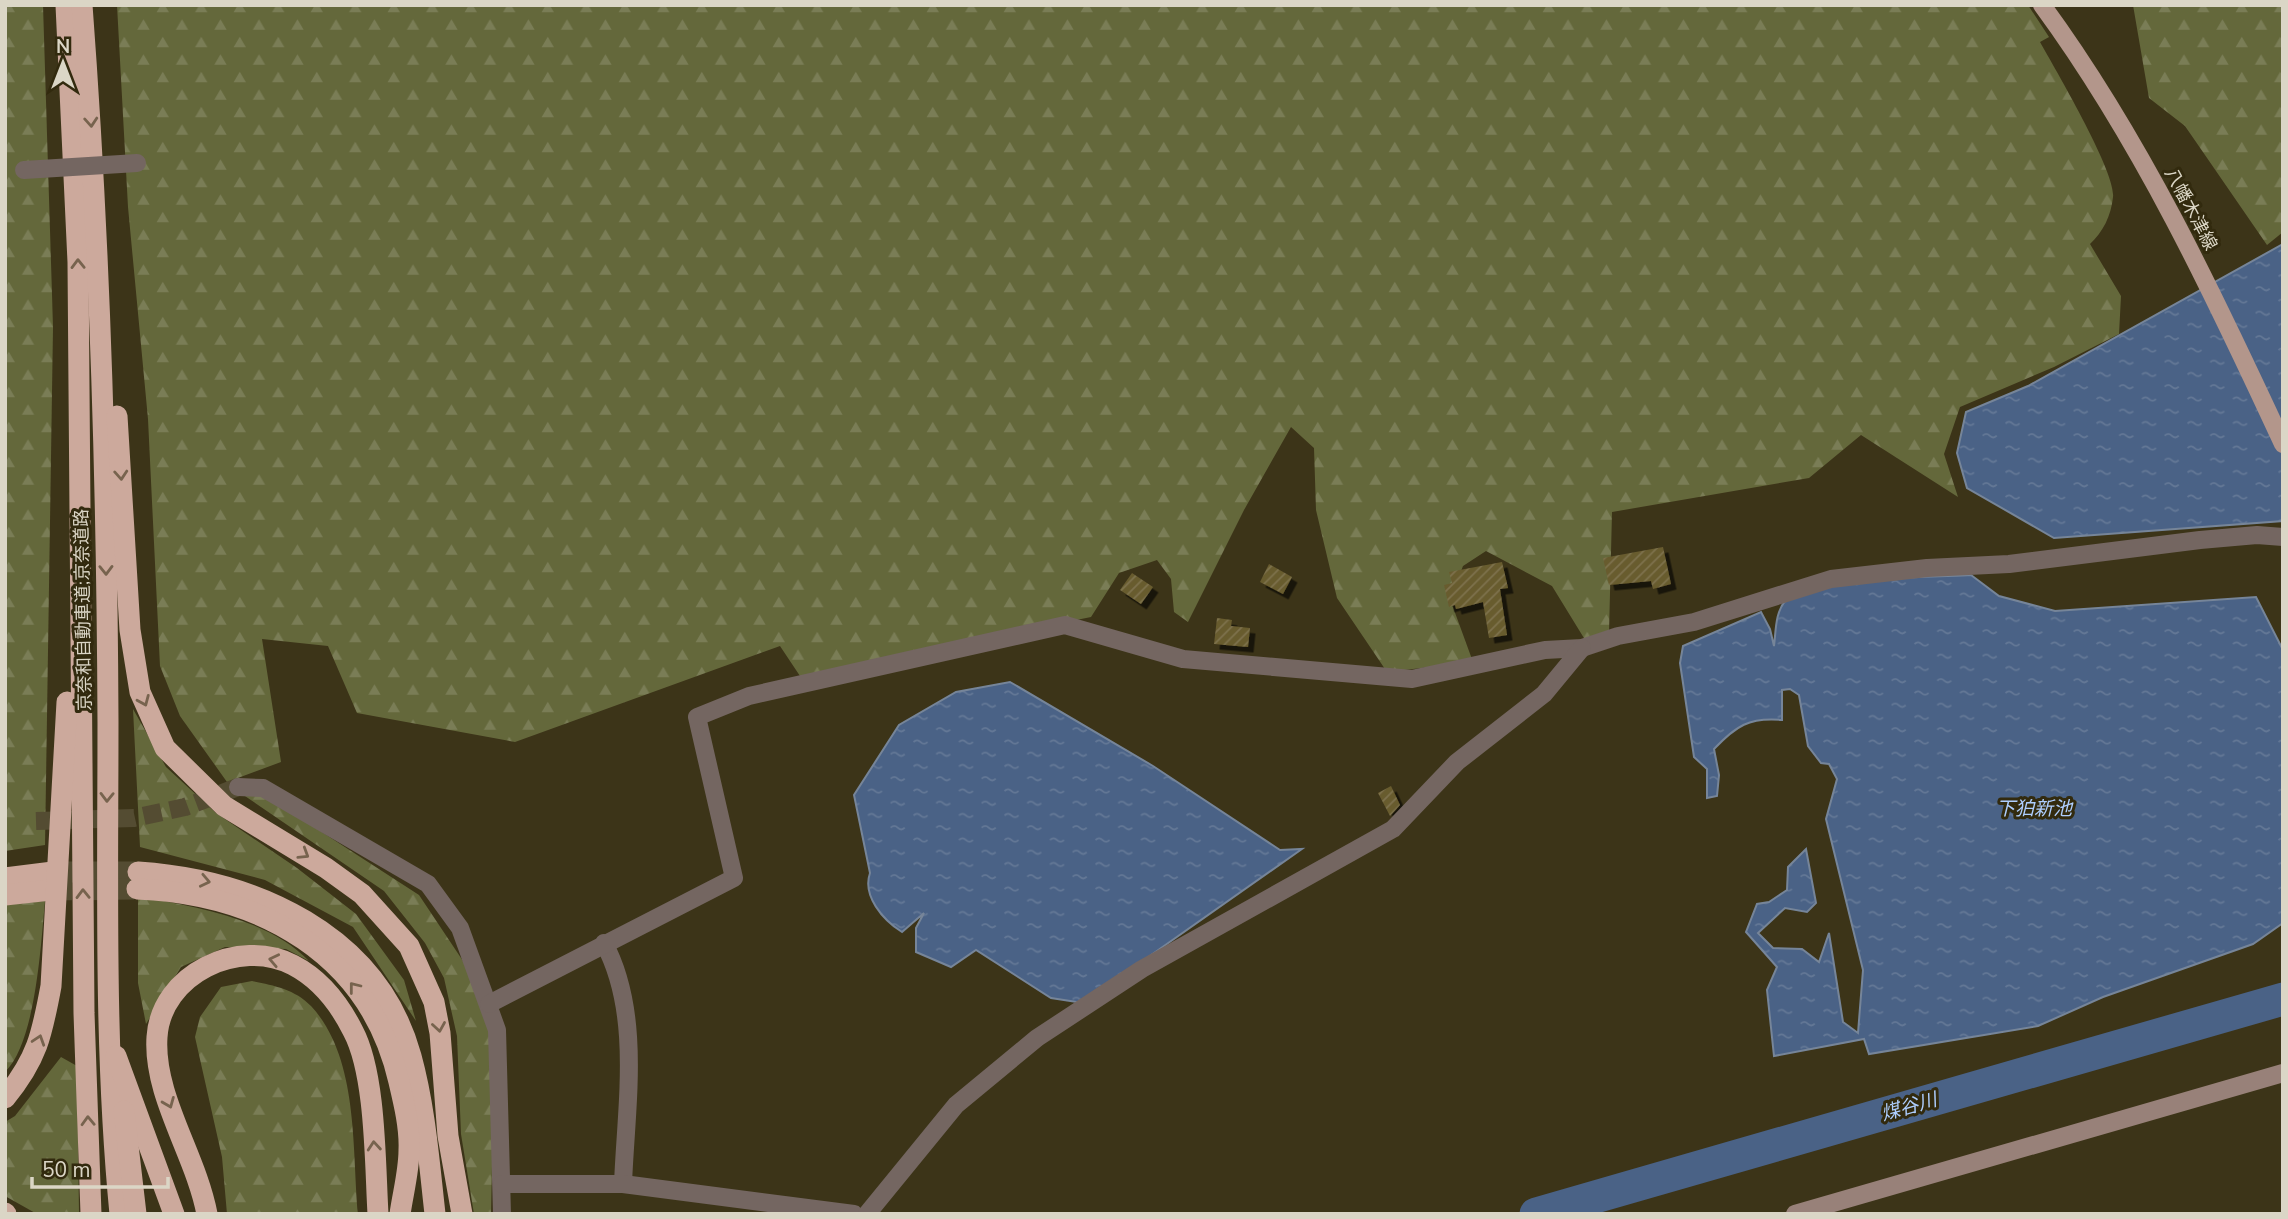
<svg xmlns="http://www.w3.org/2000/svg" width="2288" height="1219" viewBox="0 0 2288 1219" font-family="'Nunito Sans','Noto Sans JP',sans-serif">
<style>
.forest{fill:url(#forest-firs)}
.water{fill:url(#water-ripples);stroke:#768599;stroke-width:2}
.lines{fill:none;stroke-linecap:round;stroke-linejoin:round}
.river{stroke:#4a6286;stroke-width:33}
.building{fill:url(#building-hatch);filter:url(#shadow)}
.street-tunnel{stroke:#544c32;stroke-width:18;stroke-dasharray:18 9;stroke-linecap:butt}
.highway-tunnel{stroke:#544c32;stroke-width:21;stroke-dasharray:21 10;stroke-linecap:butt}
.street{stroke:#746661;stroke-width:18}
.secondary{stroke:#988179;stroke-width:18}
.primary{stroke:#b3968b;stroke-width:18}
.highway{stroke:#cca99c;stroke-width:21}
.street-bridge{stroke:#746661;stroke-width:18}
.oneway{stroke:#77634e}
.labels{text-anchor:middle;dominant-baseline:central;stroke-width:6;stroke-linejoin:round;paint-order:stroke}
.street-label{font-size:18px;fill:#dbd6c6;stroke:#322a0e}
.water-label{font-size:19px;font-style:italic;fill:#aecefe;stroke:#322a0e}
</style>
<defs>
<pattern id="forest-firs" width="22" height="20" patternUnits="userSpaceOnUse" patternTransform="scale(1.75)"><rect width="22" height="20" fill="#64683b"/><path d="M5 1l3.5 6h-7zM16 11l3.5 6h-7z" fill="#7a7d56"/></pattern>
<pattern id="water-ripples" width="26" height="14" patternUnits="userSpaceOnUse" patternTransform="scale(1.75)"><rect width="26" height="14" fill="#4a6286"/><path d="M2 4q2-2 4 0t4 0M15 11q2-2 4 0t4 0" fill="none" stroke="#647896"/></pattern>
<pattern id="building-hatch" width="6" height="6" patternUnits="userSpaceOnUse" patternTransform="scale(1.75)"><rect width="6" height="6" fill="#685b2f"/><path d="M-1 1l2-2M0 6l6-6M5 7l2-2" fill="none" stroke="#7d724c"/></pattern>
<filter id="shadow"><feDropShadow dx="5.5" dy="5.5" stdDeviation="0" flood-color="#0009"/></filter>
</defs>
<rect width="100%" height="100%" fill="#3c3418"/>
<g class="forest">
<polygon points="5,5 43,5 53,327 45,845 5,851"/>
<path d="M117,5H2028L2049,37L2040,42C2055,69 2116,172 2113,197C2111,216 2103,232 2090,244L2121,296L2119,334L2054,367L1960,407L1944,454L1958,497L1861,435L1809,478L1612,512L1609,633L1587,643L1552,586L1486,551L1463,566L1450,599L1473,662L1387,672L1337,598L1316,510L1314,448L1291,427L1244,510L1188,622L1174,612L1171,579L1157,560L1119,573L1091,617L800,676L780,646L515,742L357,713L328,646L262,639L281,762L227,782L180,716L160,666L148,419L128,207Z"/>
<polygon points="2133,5 2283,5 2283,232 2267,245 2185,126 2149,98"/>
<polygon points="133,709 166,767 216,813 297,868 356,914 404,980 416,1021 353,927 265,880 140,847"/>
<polygon points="242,794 263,794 419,895 467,967 488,1024 494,1070 491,1214 474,1214 461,1134 457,1036 444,978 425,943 384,891"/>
<path d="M138,896C194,907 268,918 309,961L286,949L225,947L181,967L146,1024L138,983Z"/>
<path d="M45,901C41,943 36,1042 5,1072V905Z"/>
<path d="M252,981C272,985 295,989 311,1006C359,1058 352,1148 358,1214H227L222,1157L195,1037L200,1017L221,987Z"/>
<polygon points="61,1057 77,1066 79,1214 37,1214 5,1196 5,1122 15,1116"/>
</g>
<g class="water">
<polygon points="2283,244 2283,521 2054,538 1967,488 1957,453 1966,412 2028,386"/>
<path d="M1971,575L1999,596L2055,611L2256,597L2283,650V923L2253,944L2103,997L2038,1026L1869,1054L1864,1039L1774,1056L1767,990L1777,967L1746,932L1757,904L1769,902L1787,890L1788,867L1806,849L1816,903L1807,912L1785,908L1758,933L1773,948L1802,949L1819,962L1829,933L1843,1022L1858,1033L1863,970L1826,819L1837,779L1829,764L1821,763L1808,746L1799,695L1790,689L1782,690V720C1749,717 1736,726 1714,749L1719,775L1717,796L1707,798V769L1694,757L1680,663L1683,646L1761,612L1770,629L1774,646C1776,631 1775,612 1786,600C1806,577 1937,577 1971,575Z"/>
<path d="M1010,682L1153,766L1280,850L1302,849L1083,1003L1051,998L976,950L951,967L916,952V928L924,913L902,932C883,920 862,896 870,873L854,795L899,725L956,692Z"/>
</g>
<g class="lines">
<polyline class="river" points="1536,1214 2283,999"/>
</g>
<g class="building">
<polygon points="1663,547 1671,584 1653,589 1651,581 1609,585 1603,558"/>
<polygon points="1502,562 1508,588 1500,589 1507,635 1489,638 1483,602 1456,609 1455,605 1449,607 1444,585 1452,583 1449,572"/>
<polygon points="1269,564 1292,577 1283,594 1260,582"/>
<polygon points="1132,573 1153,587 1141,604 1120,590"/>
<polygon points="1217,618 1232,620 1231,626 1250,628 1248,647 1214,644"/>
<polygon points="1391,786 1400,805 1390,816 1378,793"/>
</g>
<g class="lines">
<polyline class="street-tunnel" points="36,821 134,818 185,807 238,787"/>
<g class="highway-tunnel">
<polyline points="53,872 138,872"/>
<polyline points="51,890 137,889"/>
</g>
<g class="street">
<polyline points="238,787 263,788 428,884 460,928 497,1030 502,1214"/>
<path d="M604,943C642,1014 626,1105 623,1184"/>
<polyline points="489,1004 734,878 697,717 749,696 1065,625 1183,659 1412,679 1545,650 1582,648 1618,636 1694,622 1831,579 1927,568 2009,564 2200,540 2257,535 2283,537"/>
<polyline points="502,1184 623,1184 854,1214"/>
<polyline points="867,1214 956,1105 1037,1038 1142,969 1393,829 1457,762 1544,694 1582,648"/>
</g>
<polyline class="secondary" points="1795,1214 2283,1073"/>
<path class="primary" d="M2042,5C2141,140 2213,293 2283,444"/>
<g class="highway">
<polyline points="66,5 78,262 84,1013 91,1214"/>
<path d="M82,5C100,244 107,483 108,722C108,886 104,1050 120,1214"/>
<polyline points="117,416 130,630 140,692 165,748 224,806 326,868 362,894 409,946 434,1002 440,1033 448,1136 462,1214"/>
<path d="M138,872C254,880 377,933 411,1056C425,1107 429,1161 435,1214"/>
<polyline points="5,878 53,872"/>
<path d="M137,889C261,894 370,954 399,1082C404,1103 410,1128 409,1150C409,1171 403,1193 400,1214"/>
<polyline points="5,895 51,890"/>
<polyline points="116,1056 174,1214"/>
<path d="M5,1098C37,1059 42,1035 51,986L67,702"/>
<polyline points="124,1111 136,1214"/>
<polyline points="5,1213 6,1214"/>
<path d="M207,1214C196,1155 153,1096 157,1037C161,974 239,937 293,965C320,979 340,1005 353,1031C376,1074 375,1164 378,1214"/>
</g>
<polyline class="street-bridge" points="24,170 137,163"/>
</g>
<defs><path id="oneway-chevron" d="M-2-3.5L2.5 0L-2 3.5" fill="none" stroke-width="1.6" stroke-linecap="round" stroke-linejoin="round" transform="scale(1.75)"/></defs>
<g class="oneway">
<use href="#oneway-chevron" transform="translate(91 122) rotate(86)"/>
<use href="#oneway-chevron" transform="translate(78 264) rotate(-91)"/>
<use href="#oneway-chevron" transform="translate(121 475) rotate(86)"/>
<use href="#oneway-chevron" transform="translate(106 570) rotate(89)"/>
<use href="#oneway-chevron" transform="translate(144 701) rotate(67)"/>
<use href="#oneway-chevron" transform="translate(107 797) rotate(91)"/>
<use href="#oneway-chevron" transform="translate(304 854) rotate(32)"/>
<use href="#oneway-chevron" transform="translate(205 881) rotate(12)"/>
<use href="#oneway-chevron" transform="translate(83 894) rotate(-91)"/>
<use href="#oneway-chevron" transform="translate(274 960) rotate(-168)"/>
<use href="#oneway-chevron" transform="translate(354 987) rotate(-128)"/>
<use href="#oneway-chevron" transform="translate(439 1027) rotate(81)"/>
<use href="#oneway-chevron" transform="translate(39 1040) rotate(-72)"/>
<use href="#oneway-chevron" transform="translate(169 1103) rotate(68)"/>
<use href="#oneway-chevron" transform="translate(88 1121) rotate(-92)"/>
<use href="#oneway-chevron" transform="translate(374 1146) rotate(-95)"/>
</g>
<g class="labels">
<g class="street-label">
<text transform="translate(2191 209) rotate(62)">八幡木津線</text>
<text transform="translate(83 610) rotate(-91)">京奈和自動車道;京奈道路</text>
</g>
<g class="water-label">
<text x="2034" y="809">下狛新池</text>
<text transform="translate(1909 1107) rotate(-16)">煤谷川</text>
</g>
</g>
<rect width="2288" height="1219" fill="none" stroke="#dbd6c6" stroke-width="14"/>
<g transform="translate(63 63)" stroke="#322a0e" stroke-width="5" paint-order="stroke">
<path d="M0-5L12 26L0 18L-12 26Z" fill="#dbd6c6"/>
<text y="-10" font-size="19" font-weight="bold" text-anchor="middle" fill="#dbd6c6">N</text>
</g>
<path d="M32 1177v10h136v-10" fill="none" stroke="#dbd6c6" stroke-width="3.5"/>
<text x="42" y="1177" font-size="21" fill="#dbd6c6" stroke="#322a0e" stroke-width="5" paint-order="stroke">50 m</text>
</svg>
